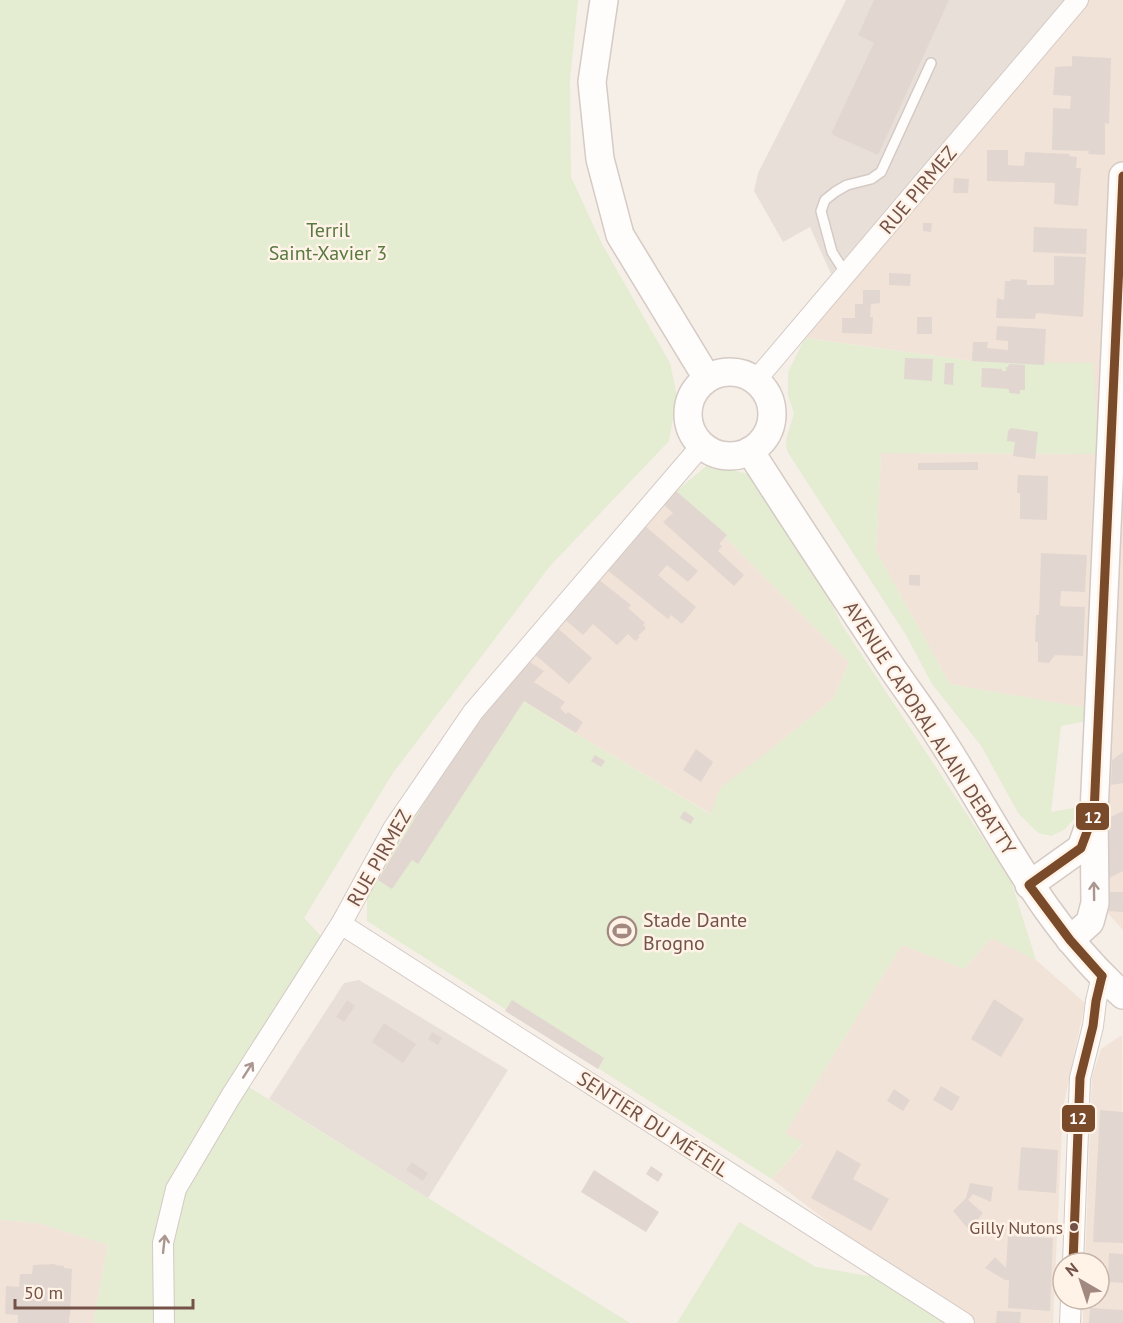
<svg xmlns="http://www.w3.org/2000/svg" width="1123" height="1323" viewBox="0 0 1123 1323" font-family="'PT Sans',sans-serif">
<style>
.residential{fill:#f2e3d8}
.industrial{fill:#e9dfd9}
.green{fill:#e4ecd2}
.building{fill:#e2d6d0}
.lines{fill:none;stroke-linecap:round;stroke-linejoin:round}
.lane-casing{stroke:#d4cac5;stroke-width:12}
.street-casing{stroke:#d4cac5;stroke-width:22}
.secondary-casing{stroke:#d5cac4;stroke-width:30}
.lane{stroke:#fefdfc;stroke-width:9}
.street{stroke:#fefdfc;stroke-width:20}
.secondary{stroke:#fefdfc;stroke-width:27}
.bus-1-casing{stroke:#fff3e8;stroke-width:14}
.bus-1{stroke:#7a4b2a;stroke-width:9}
.oneway{stroke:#ab9690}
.bus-dot{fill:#745248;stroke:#fff3e8;stroke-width:2}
.labels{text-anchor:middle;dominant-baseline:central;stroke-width:5;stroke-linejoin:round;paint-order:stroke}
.bus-label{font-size:18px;fill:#745248;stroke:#fff3e8;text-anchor:end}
.street-label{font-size:20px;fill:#745248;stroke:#fff3e8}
.park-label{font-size:20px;fill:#587940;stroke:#fff3e8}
.poi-label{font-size:20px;fill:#745248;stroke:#fff3e8;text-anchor:start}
.line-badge{stroke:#fff3e8;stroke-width:2}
.badge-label{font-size:16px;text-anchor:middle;font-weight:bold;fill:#fff}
</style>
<rect width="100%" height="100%" fill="#f6efe8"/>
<g class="residential">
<polygon points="1088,0 1123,0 1123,930 1085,888 1086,708 950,684 876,551 881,453 1098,454 972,361 793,336"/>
<polygon points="676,491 704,516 849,662 833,699 769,751 711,814 555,721 501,687 633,525"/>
<polygon points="991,938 1036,960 1085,1003 1063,1108 1053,1323 969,1323 932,1302 772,1179 803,1144 785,1133 902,945 964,969"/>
<polygon points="1122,1035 1123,1323 1083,1323 1083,1299 1099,1299 1099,1263 1085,1263 1092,1077 1101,1049"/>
<polygon points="0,1220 38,1223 108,1245 93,1323 0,1323"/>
</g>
<g class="industrial">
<polygon points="846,0 1069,0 831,274 810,227 783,242 754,191 758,173"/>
<polygon points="359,980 508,1070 428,1198 269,1099 344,983"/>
</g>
<g class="green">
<polygon points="0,0 578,0 570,80 571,177 602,244 670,363 677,396 669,441 550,566 393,773 304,918 321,936 244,1084 630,1323 93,1323 108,1245 38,1223 0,1220"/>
<polygon points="805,338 972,361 1093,363 1098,454 881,453 876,551 950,684 1087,708 1087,721 1061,726 1051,812 1086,806 1064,830 1051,836 1038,833 1018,813 982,747 932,684 906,635 787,451 786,440 794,413 788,395 788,372"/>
<polygon points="709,464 748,474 796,531 842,625 1011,881 1036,960 991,938 964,969 902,945 785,1133 803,1143 772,1179 367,921 367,877 501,687 555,721 710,814 721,787 769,751 833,699 849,662 704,516 676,491"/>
<polygon points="739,1222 816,1267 868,1276 873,1265 955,1323 677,1323"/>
</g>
<g class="building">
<polygon points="874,0 949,0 878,155 831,134 874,43 858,35"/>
<polygon points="1072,56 1111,58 1109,124 1105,123 1105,155 1088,154 1089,151 1052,150 1053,108 1070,109 1071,96 1053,95 1055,67 1072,66"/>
<polygon points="987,150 1008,150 1008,165 1022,166 1024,165 1025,152 1070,154 1069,156 1077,157 1076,168 1081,168 1078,206 1054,204 1055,183 987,181"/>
<polygon points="954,178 969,179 968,193 953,193"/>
<polygon points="923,223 932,223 931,232 923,231"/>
<polygon points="1034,227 1087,229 1086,254 1033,252"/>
<polygon points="1054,256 1086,257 1083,317 1036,313 1035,319 996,318 997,298 1004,300 1005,281 1011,281 1011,279 1027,280 1027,285 1054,285"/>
<polygon points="889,273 911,274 910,286 889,285"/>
<polygon points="863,290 880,290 880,303 871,304 870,317 873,317 872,334 842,333 842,318 855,318 855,304 863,304"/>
<rect x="917" y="317" width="15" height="17"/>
<polygon points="997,326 1046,329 1044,365 972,361 973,342 988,342 987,348 1008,350 1008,341 996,340"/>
<polygon points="905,358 933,359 932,381 904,379"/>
<polygon points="945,363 954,363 953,385 944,384"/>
<polygon points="1009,364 1025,365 1025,390 1020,390 1020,394 1009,393 1009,389 981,387 982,368 1002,369 1002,371 1006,371 1006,367 1008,367"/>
<polygon points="1011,428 1038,432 1035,459 1013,456 1015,442 1007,441 1008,431"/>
<polygon points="978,462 978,470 918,470 918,463"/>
<polygon points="1018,475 1048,476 1047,520 1020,519 1020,493 1017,493"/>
<polygon points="676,491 727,535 719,544 722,546 718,551 744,575 734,586 663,522 673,513 664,505"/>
<polygon points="645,526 698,571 688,582 667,565 658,575 696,607 682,624 671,615 668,619 606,569"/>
<polygon points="1041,553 1087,555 1085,592 1061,591 1060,606 1085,607 1083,656 1055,655 1049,663 1038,662 1038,642 1035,642 1036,615 1039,615"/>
<polygon points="909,575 920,575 920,586 909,585"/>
<polygon points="598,579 631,605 628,608 645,623 643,625 646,628 638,636 640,637 635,641 628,634 617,645 593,624 583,635 562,617"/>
<polygon points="555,626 592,658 569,684 532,652"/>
<polygon points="525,659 544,671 534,682 565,702 560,708 566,714 568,712 583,722 576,733 524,701 418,864 412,860 392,889 378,880 429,795 502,686"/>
<polygon points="696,749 713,762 701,782 683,770"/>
<polygon points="1123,752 1123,783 1111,785 1112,760"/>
<polygon points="595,755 605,761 601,767 591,761"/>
<polygon points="684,811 694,818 691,824 680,818"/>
<polygon points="1123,811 1123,871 1103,881 1107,819"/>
<polygon points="1110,892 1123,892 1123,912 1109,911"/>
<polygon points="994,999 1024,1019 1001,1057 971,1039"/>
<polygon points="347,1000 355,1006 344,1022 336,1017"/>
<polygon points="512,1000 604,1058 598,1069 505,1011"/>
<polygon points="384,1023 416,1044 403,1063 372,1042"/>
<polygon points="432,1032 442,1038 438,1045 428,1039"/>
<polygon points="941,1086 960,1097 952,1111 933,1100"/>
<polygon points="894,1089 910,1100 903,1111 887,1101"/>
<polygon points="1100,1110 1123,1112 1123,1243 1093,1242"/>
<polygon points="1021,1147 1058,1150 1056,1193 1018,1190"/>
<polygon points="837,1150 861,1164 853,1179 889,1199 871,1231 811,1198"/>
<polygon points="412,1162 428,1173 423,1181 406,1170"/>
<polygon points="651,1166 663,1174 658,1182 646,1174"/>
<polygon points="594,1170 659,1212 646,1232 581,1192"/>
<polygon points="970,1183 993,1187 991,1202 973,1194 968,1200 983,1213 969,1230 953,1211 966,1198"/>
<polygon points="1008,1236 1053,1238 1050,1311 1008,1308 1009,1280 1005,1280 985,1268 995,1257 1006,1268"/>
<polygon points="1109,1253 1123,1254 1123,1283 1108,1282"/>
<polygon points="55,1264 55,1265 64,1266 64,1268 72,1269 70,1317 69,1317 69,1323 18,1323 18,1315 5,1314 6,1286 19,1287 20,1274 32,1274 33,1265"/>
<polygon points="1090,1308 1123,1310 1123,1323 1089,1323"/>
<polygon points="997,1311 1021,1312 1020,1323 996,1323"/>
</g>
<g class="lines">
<g class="lane-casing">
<polyline id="lane" points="846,274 832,252 821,211 825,200 835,192 847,185 871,179 881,172 931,63"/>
</g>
<g class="street-casing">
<g id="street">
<polyline points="756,380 1078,0"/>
<polyline points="341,924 964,1323"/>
<polyline points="1073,1263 1080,1078 1093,1026 1096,1001 1102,976"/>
<polyline points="164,1323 163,1243 176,1189 231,1096 341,924 393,829 473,712 701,446"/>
<polyline points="1070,1323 1071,1299"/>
</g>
</g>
<g class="secondary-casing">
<g id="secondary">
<polyline points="604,0 592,82 600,159 620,235 707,378"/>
<circle cx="730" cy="414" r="42"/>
<path d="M750,451C796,523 843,594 890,665C906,689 924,712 939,736C998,826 1041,923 1123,995"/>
<polyline points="1029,885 1081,848 1091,820"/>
<polyline points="1070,940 1090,922 1095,903 1094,813 1123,176"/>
</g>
</g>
<use href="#lane" class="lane"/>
<use href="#street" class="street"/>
<use href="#secondary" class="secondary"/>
<g class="bus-1-casing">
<g id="bus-1">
<polyline points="1102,976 1070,940 1029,885 1081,848 1094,813 1123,176"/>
<polyline points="1073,1263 1080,1078 1093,1026 1096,1001 1102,976"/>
</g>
</g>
<use href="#bus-1" class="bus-1"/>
</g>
<defs><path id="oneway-shaft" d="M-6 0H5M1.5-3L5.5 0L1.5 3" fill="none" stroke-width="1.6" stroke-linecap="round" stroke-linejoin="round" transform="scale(1.5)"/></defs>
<g class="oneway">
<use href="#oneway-shaft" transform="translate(1094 891) rotate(-91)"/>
<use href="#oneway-shaft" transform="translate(248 1070) rotate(-57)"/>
<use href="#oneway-shaft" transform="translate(164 1244) rotate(-84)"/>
</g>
<defs>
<g id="stadium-ring" transform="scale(1.5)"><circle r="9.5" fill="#fff3e8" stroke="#a28980" stroke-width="1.5"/><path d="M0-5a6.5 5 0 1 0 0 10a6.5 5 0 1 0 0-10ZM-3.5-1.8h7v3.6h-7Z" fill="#a28980"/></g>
</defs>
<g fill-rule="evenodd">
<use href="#stadium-ring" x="622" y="931"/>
</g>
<circle class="bus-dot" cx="1074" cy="1227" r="5"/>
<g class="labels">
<g class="bus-label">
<text x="1063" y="1227">Gilly Nutons</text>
</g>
<g class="street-label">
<text transform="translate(918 190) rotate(-50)">RUE PIRMEZ</text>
<text transform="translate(930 728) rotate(57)">AVENUE CAPORAL ALAIN DEBATTY</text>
<text transform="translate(379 858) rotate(-60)">RUE PIRMEZ</text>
<text transform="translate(653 1124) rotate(33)">SENTIER DU MÉTEIL</text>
</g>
<g class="park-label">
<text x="328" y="230">Terril<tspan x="328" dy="23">Saint-Xavier 3</tspan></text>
</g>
<g class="poi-label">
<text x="643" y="920">Stade Dante<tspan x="643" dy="23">Brogno</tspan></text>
</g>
</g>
<g class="line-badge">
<rect x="1075" y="802" width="35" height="29" rx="6" fill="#7a4b2a"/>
<rect x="1061" y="1104" width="35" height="29" rx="6" fill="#7a4b2a"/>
</g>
<g class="badge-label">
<text x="1093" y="823">12</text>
<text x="1078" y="1124">12</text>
</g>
<g transform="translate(1081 1281) rotate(321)"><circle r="28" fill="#fff3e8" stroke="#c7b3a8" stroke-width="1.5"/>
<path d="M0-4.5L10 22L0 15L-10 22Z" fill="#a28980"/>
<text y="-9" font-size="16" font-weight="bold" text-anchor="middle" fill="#745248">N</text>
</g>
<path d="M15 1299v9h178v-9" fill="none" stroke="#745248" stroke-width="3"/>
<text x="24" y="1299" font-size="18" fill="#745248" stroke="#fff3e8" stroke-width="4.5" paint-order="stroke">50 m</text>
</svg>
